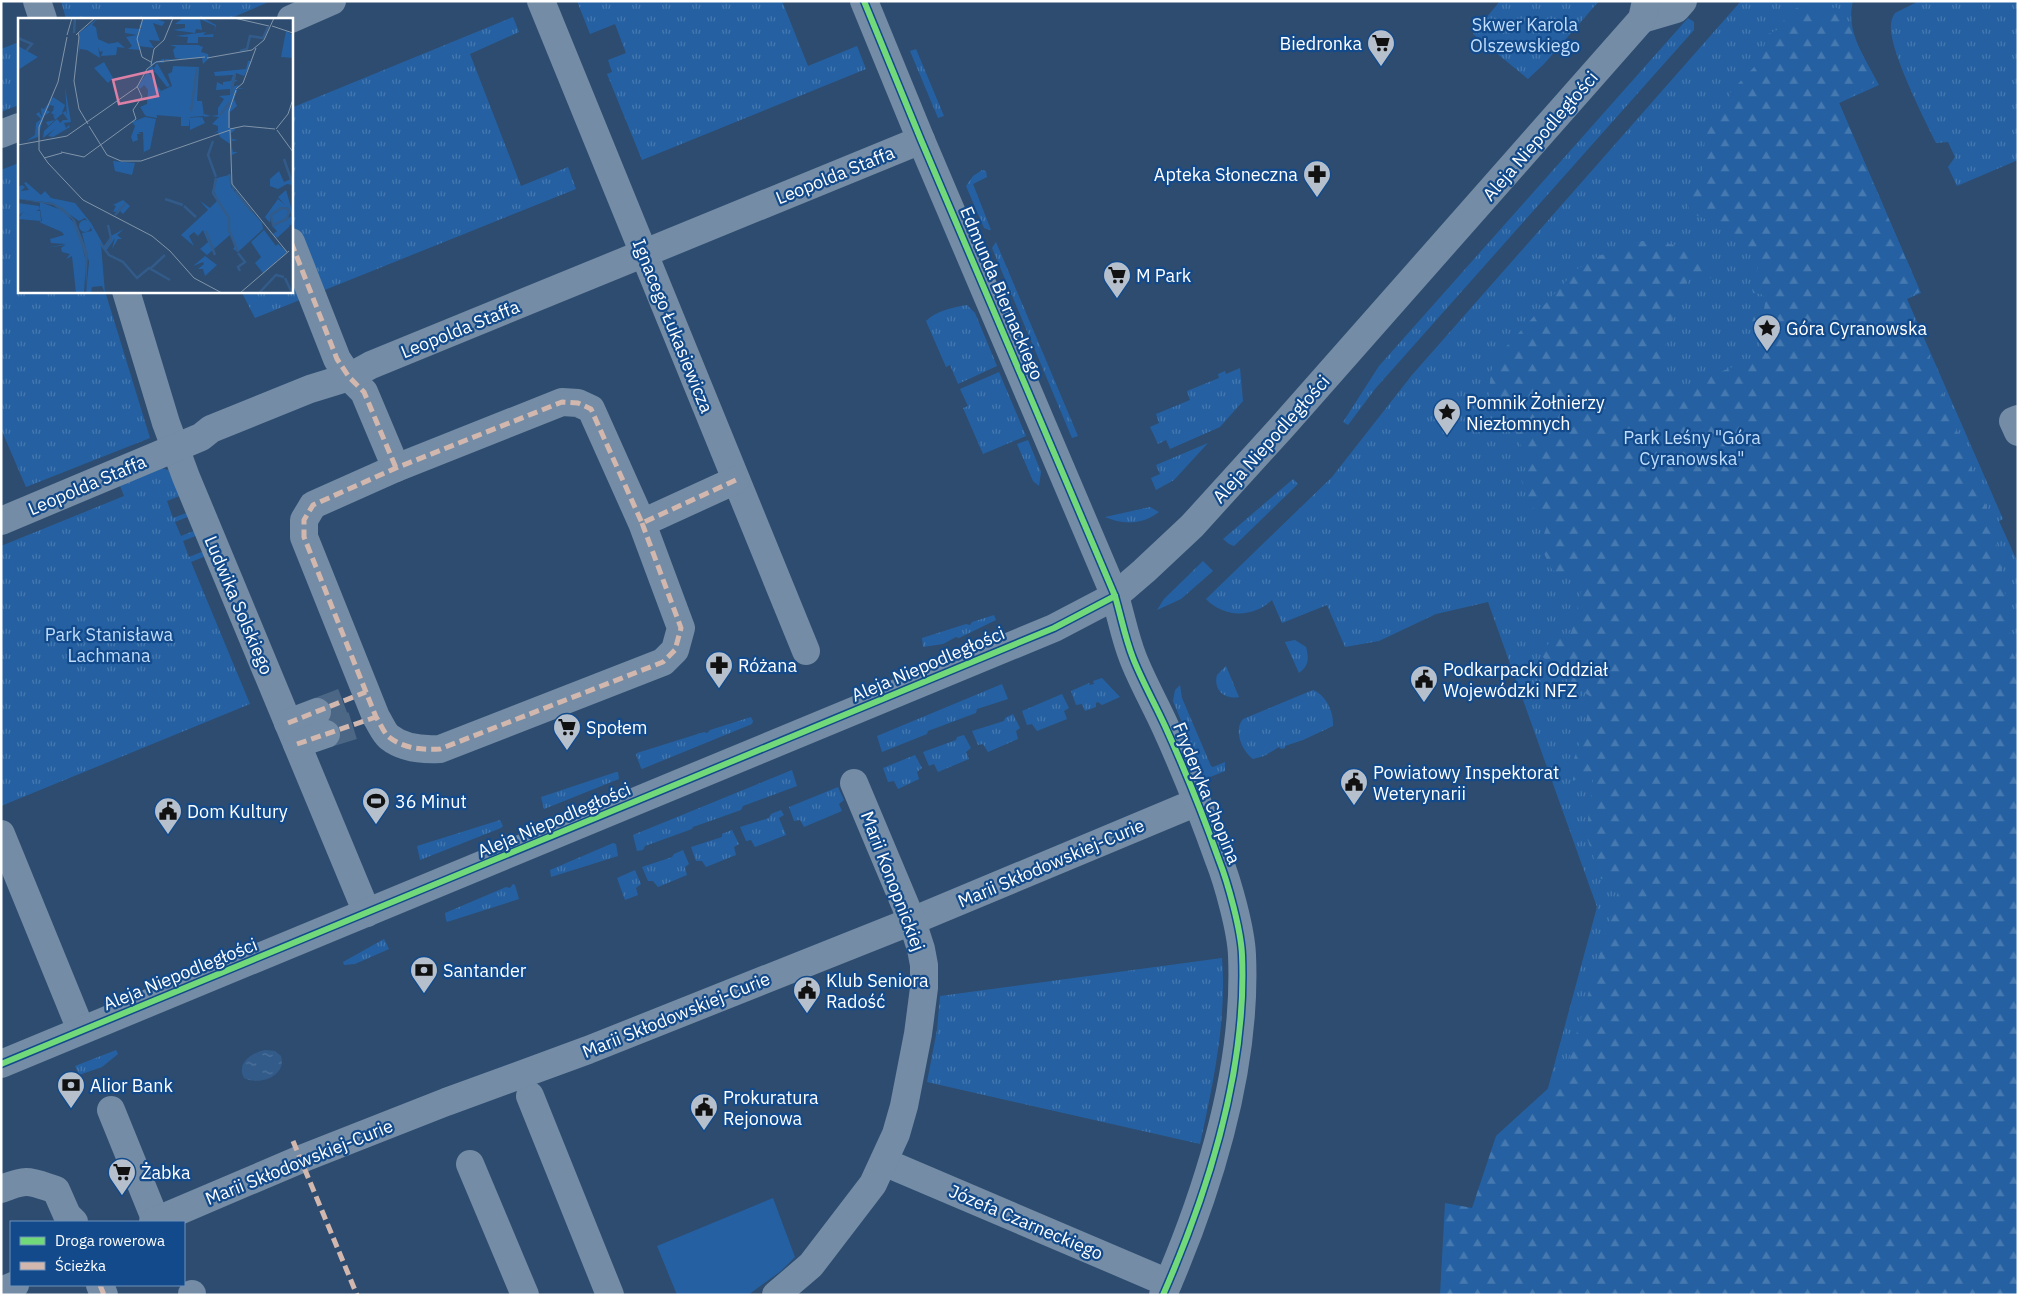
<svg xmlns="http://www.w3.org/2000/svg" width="2019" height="1296" viewBox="0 0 2019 1296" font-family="'IBM Plex Sans',sans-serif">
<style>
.grass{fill:url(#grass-tufts)}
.forest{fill:url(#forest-firs)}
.pitch{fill:#2561a2}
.water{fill:url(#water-ripples)}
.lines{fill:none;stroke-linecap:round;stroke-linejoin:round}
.minor-tunnel{stroke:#4c6785;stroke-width:28;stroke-dasharray:28 14;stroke-linecap:butt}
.minor{stroke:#748ca5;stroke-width:28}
.quiet{stroke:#d1b7ad;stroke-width:5;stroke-dasharray:10 5;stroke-linecap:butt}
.cycleway-casing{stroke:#124a8b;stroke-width:9}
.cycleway{stroke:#71d979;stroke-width:6}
.labels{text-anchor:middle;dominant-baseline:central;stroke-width:4.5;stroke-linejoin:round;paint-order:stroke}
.park-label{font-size:18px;fill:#c0ddfc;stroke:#124a8b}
.poi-label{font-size:18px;fill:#fff;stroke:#124a8b;text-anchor:start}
.street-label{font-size:18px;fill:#fff;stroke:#124a8b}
.inset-river{fill:none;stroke:#325b8a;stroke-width:2.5}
.inset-road{fill:none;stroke:#8194a9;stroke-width:1}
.view{fill:#dd80a5;fill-opacity:0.15;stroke:#dd80a5;stroke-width:2.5}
.inset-edge{fill:none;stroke:#fff;stroke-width:2.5}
</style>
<defs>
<pattern id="grass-tufts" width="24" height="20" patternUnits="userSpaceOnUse" patternTransform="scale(1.25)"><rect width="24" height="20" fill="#2561a2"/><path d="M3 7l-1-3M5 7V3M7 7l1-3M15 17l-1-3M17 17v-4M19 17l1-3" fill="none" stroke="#4679b0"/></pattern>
<pattern id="forest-firs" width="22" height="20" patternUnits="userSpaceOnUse" patternTransform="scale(1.25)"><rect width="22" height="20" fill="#2561a2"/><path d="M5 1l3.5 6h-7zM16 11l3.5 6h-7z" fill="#4679b0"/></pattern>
<pattern id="water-ripples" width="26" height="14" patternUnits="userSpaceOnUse" patternTransform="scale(1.25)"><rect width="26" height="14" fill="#325b8a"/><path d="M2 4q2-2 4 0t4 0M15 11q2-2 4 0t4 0" fill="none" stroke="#51749c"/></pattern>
</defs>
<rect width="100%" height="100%" fill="#2d4c70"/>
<g class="grass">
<polygon points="61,1 271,1 229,19 66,19"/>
<polygon points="577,1 782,1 808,66 857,46 866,69 642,160 607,74 612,72 608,60 626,53 615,24 590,34"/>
<polygon points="1500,1 1599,1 1544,64 1528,79 1473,34"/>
<path d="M1741,1H1853C1845,32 1865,58 1879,85L1839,103L1921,293L1907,299L2003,519L1999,521L2018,563V1295H1492L1597,907L1488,602L1436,614L1379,641L1345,647L1327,605L1282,623L1272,600C1253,618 1224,618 1206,599L1332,477L1412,375Z"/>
<path d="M1919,1H2018V160L1957,186L1948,167L1955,157L1948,142L1936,143C1924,118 1888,48 1891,24C1891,20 1893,16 1895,13Z"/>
<polygon points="513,17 519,32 470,54 521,186 568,167 576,189 255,318 241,291 291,291 291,108"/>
<polygon points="1688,18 1694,22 1694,30 1375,389 1348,425 1343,422 1379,366"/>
<polygon points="19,42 19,105 1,112 1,49"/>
<polygon points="916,49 944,116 938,118 910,51"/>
<polygon points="19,163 19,291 105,291 150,438 26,487 1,429 1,170"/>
<polygon points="982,170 986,171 987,177 973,184 991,230 989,230 984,228 966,186 973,176"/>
<polygon points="996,242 1078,436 1072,438 992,248"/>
<path d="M967,305L975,313L997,366L958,384L950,365L946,367L926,321C936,311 954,307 967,305Z"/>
<polygon points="1240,368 1243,401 1220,427 1170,449 1166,440 1158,444 1150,427 1159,423 1156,414 1190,400 1187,391 1219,378 1218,374 1225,371 1226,374"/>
<polygon points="999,372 1026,436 983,454 963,408 968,406 960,389"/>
<polygon points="1028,440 1041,472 1039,486 1033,481 1017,444"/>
<polygon points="1208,443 1174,480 1156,490 1151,478 1160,474 1156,465"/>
<polygon points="158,467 168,470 182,495 167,501 173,518 189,512 190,516 175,522 181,536 196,530 198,535 183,541 189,557 204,551 206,556 191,562 250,704 1,806 1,546 124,496 120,486"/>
<polygon points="1293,479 1298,484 1234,546 1229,544 1223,539"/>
<path d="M1150,507L1159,512C1142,525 1123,525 1105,517Z"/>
<polygon points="1203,561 1213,571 1181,599 1157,610 1164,599"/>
<polygon points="994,615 996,620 959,638 956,637 943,644 923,647 922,638 966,624 970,625 972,622"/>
<path d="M1295,640L1306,647C1309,658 1309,666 1299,673L1285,642Z"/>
<path d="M1226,666L1239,697C1225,700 1213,690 1217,675Z"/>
<polygon points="1102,678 1120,697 1102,705 1098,702 1096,703 1096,707 1085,711 1082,704 1076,705 1071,691 1089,683 1090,685 1094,684 1093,681"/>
<polygon points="1002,684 1008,699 977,709 976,713 928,731 927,734 882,752 877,736"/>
<polygon points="1180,685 1182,698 1211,766 1213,767 1225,762 1225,771 1205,779 1173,701 1175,690"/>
<path d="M1313,690C1326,695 1334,712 1333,726L1303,740L1285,746V748L1281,749L1279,747L1264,756L1253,759C1242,751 1233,730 1243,719Z"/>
<polygon points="1062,694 1069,708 1064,711 1067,719 1037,731 1032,724 1027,725 1022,711"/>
<polygon points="1013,714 1020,728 1016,731 1018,739 988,752 983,744 978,745 972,731 1004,721 1005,718"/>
<polygon points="751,717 753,721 752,724 642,769 641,768 636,755 637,753 704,732 707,733 710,730"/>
<polygon points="964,735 971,748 966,752 969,759 938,772 934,764 929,766 923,752 956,740 957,737"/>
<polygon points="915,755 922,768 917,772 919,779 898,789 894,781 888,782 883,768"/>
<polygon points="792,770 797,786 743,806 741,810 693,827 692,829 645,846 643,850 637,851 633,835"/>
<polygon points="616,772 618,772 619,779 544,809 541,797"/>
<polygon points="838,787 844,800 839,804 842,811 804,827 800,820 794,821 789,807"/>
<polygon points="781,810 784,815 779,818 786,835 755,847 751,840 746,841 740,827 769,818 771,814"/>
<polygon points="500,820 503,826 501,828 420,860 417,846"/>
<polygon points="732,830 739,844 734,847 736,855 706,867 702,861 696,861 691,847 722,837 722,834"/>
<polygon points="613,843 616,844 618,856 551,877 550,870"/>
<polygon points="683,850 689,864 685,867 687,875 658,887 653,881 648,881 642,867 672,857 674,854"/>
<polygon points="635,870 641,884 636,888 638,895 625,900 617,878"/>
<polygon points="513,884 515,885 519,899 447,922 446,920 445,913 506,887 510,888"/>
<polygon points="384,939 389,949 355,964 344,965 343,962"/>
<path d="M1222,958C1227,1020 1213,1084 1200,1144L927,1082L937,1030L940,996Z"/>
<polygon points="116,1050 118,1054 102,1067 79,1075 75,1066"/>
</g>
<polygon class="forest" points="1806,3 1826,13 1835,7 1844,12 1855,40 1872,73 1874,83 1839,103 1920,292 1906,298 1991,519 2003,577 2012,652 2018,663 2018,1295 1440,1295 1445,1203 1472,1208 1496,1136 1565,1073 1623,874 1601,879 1586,835 1593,780 1587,773 1573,781 1574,759 1582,736 1592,698 1557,672 1541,655 1553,637 1571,633 1585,576 1571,569 1561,578 1551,568 1540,545 1548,523 1532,507 1521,480 1528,463 1512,423 1496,424 1488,404 1491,371 1505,348 1577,269 1601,255 1642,241 1684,246 1712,267 1711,278 1700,280 1689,277 1675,310 1661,365 1674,391 1764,354 1752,322 1755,314 1764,309 1766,298 1761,294 1753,293 1752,288 1758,266 1755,253 1745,249 1742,239 1730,237 1717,224 1689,212 1688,191 1703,169 1705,135 1732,90 1759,62 1768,34 1781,28 1786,14"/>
<g class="pitch">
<polygon points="105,1 158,1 112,19"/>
<polygon points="773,1198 795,1257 781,1271 748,1295 677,1295 657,1246"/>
</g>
<path class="water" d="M265,1050L275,1051L281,1056C287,1076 259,1086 244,1078C236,1063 251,1053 265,1050Z"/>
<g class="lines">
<g class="minor-tunnel">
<polyline points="317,712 346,701"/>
<polyline points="326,734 355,725"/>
</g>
<g class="minor">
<polyline points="37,1 43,19"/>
<polyline points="541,1 806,651"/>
<path d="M864,1L921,140L1115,596C1121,616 1125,638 1133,658C1142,681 1155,704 1165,726C1185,770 1203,815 1219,860C1228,883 1241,930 1242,955C1247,1068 1208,1192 1163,1295"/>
<polyline points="291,19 332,1"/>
<polyline points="1642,19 1676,9 1683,1"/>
<polyline points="1,134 19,127"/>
<polyline points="291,242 337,359 349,377 364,392 396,468"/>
<polyline points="126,291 166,423 186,477 367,913"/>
<polyline points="2018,419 2013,421 2018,432"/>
<polyline points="1,521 175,448 201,437 211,429 310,389 349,377 371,365 921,140"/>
<path d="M642,523L681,628L675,650L663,662L440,749C423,750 404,749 389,737C384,733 380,723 376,717L304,537V520L313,505L396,468L562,402L578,403L591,409L642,523L736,480"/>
<polyline points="288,723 317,712"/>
<polyline points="297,744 326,734"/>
<polyline points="1,834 81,1030"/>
<polyline points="1,1064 1054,628 1115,596 1144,571 1192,526 1282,427 1642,19 1646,1"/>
<polyline points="530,1096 610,1295"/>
<polyline points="111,1110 156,1221"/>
<polyline points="884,1162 1168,1283"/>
<polyline points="470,1164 525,1295"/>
<path d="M1,1189C28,1178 29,1181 56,1190L67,1215L74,1222"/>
<polyline points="153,1222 301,1159 446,1102 588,1050 912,921 1197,802"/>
<polyline points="100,1285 104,1295"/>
<polyline points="1,1291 15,1285"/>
<polyline points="192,1294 192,1295"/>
<polyline points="776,1295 811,1265 873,1184 896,1134 904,1106 918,1034 924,988 924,965 921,949 912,921 854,783"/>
</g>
<g class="quiet">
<polyline points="291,242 337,359 349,377 364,392 396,468"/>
<path d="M642,523L681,628L675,650L663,662L440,749C423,750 404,749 389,737C384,733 380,723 376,717L304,537V520L313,505L396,468L562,402L578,403L591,409L642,523L736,480"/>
<polyline points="288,723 366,692"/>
<polyline points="297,744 376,717"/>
<polyline points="293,1141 357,1295"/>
<polyline points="100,1285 104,1295"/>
</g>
<g class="cycleway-casing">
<g id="cycleway">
<path d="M864,1L921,140L1115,596C1121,616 1125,638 1133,658C1142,681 1155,704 1165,726C1185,770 1203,815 1219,860C1228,883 1241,930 1242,955C1247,1068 1208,1192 1163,1295"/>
<polyline points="1,1064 1054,628 1115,596"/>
</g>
</g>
<use href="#cycleway" class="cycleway"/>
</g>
<defs>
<g id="supermarket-pin" transform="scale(1.4375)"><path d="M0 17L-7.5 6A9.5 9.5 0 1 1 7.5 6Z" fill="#b6c0cd" stroke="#124a8b"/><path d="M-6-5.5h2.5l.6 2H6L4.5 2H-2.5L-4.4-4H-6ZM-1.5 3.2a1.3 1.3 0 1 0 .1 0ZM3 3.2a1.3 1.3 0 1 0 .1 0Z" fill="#111"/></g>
<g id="pharmacy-pin" transform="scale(1.4375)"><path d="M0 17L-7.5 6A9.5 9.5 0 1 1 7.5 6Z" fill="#b6c0cd" stroke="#124a8b"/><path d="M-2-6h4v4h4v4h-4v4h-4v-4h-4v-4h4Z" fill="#111"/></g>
<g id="sight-pin" transform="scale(1.4375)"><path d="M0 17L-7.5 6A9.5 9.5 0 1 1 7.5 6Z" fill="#b6c0cd" stroke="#124a8b"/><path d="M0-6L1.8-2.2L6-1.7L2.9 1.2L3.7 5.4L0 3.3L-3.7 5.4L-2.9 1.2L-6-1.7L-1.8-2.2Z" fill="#111"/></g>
<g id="civic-pin" transform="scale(1.4375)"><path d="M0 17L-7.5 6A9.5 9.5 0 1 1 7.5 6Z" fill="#b6c0cd" stroke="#124a8b"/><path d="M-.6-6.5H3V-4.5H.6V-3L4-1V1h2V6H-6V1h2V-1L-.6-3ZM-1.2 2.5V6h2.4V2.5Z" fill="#111"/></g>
<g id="stadium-pin" transform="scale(1.4375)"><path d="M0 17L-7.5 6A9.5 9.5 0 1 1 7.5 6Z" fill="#b6c0cd" stroke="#124a8b"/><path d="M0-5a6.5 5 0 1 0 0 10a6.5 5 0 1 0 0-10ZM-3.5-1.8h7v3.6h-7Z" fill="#111"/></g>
<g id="bank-pin" transform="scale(1.4375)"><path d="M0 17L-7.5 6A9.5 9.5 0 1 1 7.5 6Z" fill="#b6c0cd" stroke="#124a8b"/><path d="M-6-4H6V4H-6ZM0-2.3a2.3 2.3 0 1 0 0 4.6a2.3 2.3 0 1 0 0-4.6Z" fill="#111"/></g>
</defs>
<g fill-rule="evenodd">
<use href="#supermarket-pin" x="1381" y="43"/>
<use href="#pharmacy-pin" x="1317" y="174"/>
<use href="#supermarket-pin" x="1117" y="275"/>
<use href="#sight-pin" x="1767" y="328"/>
<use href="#sight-pin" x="1447" y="412"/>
<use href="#pharmacy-pin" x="719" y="665"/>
<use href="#civic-pin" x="1424" y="679"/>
<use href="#supermarket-pin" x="567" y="727"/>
<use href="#civic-pin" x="1354" y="782"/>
<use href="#stadium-pin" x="376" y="801"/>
<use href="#civic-pin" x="168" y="811"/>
<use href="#bank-pin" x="424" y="970"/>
<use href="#civic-pin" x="807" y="990"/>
<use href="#bank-pin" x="71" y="1085"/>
<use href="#civic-pin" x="704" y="1107"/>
<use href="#supermarket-pin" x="122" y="1172"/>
</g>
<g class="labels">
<g class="park-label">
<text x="1525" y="24">Skwer Karola<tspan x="1525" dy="21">Olszewskiego</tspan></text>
<text x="1692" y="437">Park Leśny "Góra<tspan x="1692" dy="21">Cyranowska"</tspan></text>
<text x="109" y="634">Park Stanisława<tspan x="109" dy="21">Lachmana</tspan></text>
</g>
<g class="poi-label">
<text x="1362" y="43" text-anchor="end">Biedronka</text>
<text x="1298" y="174" text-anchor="end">Apteka Słoneczna</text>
<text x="1136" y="275">M Park</text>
<text x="1786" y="328">Góra Cyranowska</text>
<text x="1466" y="402">Pomnik Żołnierzy<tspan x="1466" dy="21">Niezłomnych</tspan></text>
<text x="738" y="665">Różana</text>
<text x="1443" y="669">Podkarpacki Oddział<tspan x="1443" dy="21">Wojewódzki NFZ</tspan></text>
<text x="586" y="727">Społem</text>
<text x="1373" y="772">Powiatowy Inspektorat<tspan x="1373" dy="21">Weterynarii</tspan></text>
<text x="395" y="801">36 Minut</text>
<text x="187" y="811">Dom Kultury</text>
<text x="443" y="970">Santander</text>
<text x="826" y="980">Klub Seniora<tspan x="826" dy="21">Radość</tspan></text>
<text x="90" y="1085">Alior Bank</text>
<text x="723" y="1097">Prokuratura<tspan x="723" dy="21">Rejonowa</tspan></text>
<text x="141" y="1172">Żabka</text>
</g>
<g class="street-label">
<text transform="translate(1540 136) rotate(-49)">Aleja Niepodległości</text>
<text transform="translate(835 175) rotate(-22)">Leopolda Staffa</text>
<text transform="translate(1002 293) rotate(67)">Edmunda Biernackiego</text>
<text transform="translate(673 326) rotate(68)">Ignacego Łukasiewicza</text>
<text transform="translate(460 329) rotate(-22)">Leopolda Staffa</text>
<text transform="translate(1271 439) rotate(-48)">Aleja Niepodległości</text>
<text transform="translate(87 485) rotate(-23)">Leopolda Staffa</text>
<text transform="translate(239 605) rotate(67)">Ludwika Solskiego</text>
<text transform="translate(928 664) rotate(-23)">Aleja Niepodległości</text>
<text transform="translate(1207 793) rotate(68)">Fryderyka Chopina</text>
<text transform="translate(554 820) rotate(-23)">Aleja Niepodległości</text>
<text transform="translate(1051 863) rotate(-23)">Marii Skłodowskiej-Curie</text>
<text transform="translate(893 881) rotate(69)">Marii Konopnickiej</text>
<text transform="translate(180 974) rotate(-22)">Aleja Niepodległości</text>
<text transform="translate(676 1015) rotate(-22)">Marii Skłodowskiej-Curie</text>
<text transform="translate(299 1162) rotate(-22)">Marii Skłodowskiej-Curie</text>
<text transform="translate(1026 1222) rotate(23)">Józefa Czarneckiego</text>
</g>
</g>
<g transform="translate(18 18)">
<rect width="275" height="275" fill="#2d4c70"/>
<path d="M80,0L74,7L76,8L82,13L78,10L80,21L91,26L100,24L107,30L99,29L98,37L83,38L85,33L82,34L80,29L82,40L69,32L62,31L61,35V15ZM136,0L147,4L144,8L135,5L142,23L131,22L136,30L121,28L123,32L110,31L114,28L108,19L119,17L107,15V10L124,11L121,8L126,1ZM165,0H185L198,7L195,19H180V25H169L170,19L157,18L188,14L185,17L196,16L197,8L182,1L184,12L178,11L177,15L155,12L167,10V6H157ZM152,27H180L185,29L183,34L190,36L191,40L185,46L184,40L148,42L146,41V45L139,44L134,48L137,54L136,50L139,45L152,68L149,69L137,54L131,55L143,73L138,82L139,100L128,98L122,89L129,86L130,72L126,67L122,71L120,68L135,45L145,41H163L157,40L155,32L158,29ZM230,43H234L226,58L218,55L216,61L220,63L214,64V69L221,67L218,73L221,70H227L220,71L216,81L219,88L212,94V110H216L217,112L213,115L214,121L220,122L214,123V130L215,134H220L214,137V143L212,126L202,119L200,114L195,115L200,113V108L194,106L201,99L193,98L200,97V90L206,81L201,78L212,77V71L198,72L199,64L205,67V64L213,63L215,57L197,58L196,54L228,51ZM47,69L53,104L46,105L48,110L51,107L52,109L35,119L30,118L45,102H50L45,95L30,108L28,104L37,102L35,97L38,98L33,95L38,89L35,92L36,88L32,87L29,92L32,94L26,98L20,119L8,123L17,117L18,105L23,101L18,96L21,94L24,99L23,90L26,91L35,79L47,87L44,95L48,93L49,98ZM186,96L193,98L184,99L187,105L172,112V100H163L186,99ZM211,157L213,169L244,205L245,211L220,234L215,231L218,227L213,216L189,237L182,231L190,224L185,212L180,218L176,214L171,218L176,228L163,217L190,192L182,183L192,190L200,182L196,173L199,160ZM8,164L23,177L27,173L33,180L57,185L73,205L86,228L93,218L106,211L99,217L104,221H100L94,231L97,220L88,233L83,227L87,275L84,268L74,269L73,275H68L71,244L64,215L74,213L72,206L67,200L61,203L35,185L0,181V169L4,167L7,169L3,173L11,172L6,165ZM268,172L275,196V206L272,207L273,194L269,200L255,209L253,198L265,190L273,194L260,179ZM105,182L112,188L105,196L102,193L95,194L98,188L95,187ZM22,184L46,193L60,210L68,244L66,275H58L54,238L48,241L52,236L44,234L43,230L47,227L28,230L48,226L33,225L32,221L46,217L44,214L21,204L24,203L22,191L18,193L17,200L5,194L0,198V185L21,188L22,191ZM187,238L199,247L187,258L185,251H180L186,246L185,244L175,248Z" fill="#2561a2"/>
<path d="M86,24L91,26L90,33L92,25L99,29L98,37L82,31L80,28ZM130,54L142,74L136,82L138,98L127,97L123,90L130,85V72L126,62ZM127,99L138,101L132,131L126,134V140L125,114H120L123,116H119L120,122L115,124L113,119L117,108L114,104ZM95,143L117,145L114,157L97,153ZM261,153L266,164L273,161L275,167L269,166L260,171L252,168V161ZM260,181L270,189L253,196L252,205L247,199ZM18,193H22L23,203L0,201L5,194L16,199ZM274,198L271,209L259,220L255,216L259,213L255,209ZM61 208a6 6 0 1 1 12 0a6 6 0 1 1-12 0Z" fill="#2561a2"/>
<path d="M39,101L43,106L25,120L26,113Z" fill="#2561a2"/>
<path d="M268,13L275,17V40L263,39ZM0,28L20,39L0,52ZM155,48L181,49L179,83H184L186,98L172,99L171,108H163V99L138,97V82L143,73L154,68L150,56L154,54ZM246,212L258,228L260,226L269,234L245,255L237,245L243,239L233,224Z" fill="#2561a2"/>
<path d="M86,44L95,60L90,65L76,50Z" fill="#2561a2"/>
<path d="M0,181L35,185L45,190L57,202L70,235L68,275L67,238L54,201L35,187Z" fill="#325b8a"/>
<path class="inset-river" d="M56,15L57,0M0,20L14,26L8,33M222,33L229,31L232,18L245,20L250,9M213,76L217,56M173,93L179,50M202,97L212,84M195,123L190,137L198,159M266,141L275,167M211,156L216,172M198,160L195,175L211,200V212L220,234M217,173L234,194M147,181L165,187M166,188L178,199M271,191L263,190L253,197L255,207L269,201L271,192M97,197L108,185M188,213L197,237M82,225L91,237L105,244L112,252M88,230L93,220L90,207M220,235L227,244L220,249L222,253M133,250L147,237M112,252L119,260L131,250L152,262M267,260L274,275M242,274L258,257L266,259"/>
<path class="inset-road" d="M125,0L119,21L124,39L133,44M216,0L251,8M254,8L275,15M60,15L77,0M49,17L54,0M58,17L60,15L61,19L56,63L61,91L70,106M189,40L234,32L246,22L256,0M133,47L136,31L146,22L155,0M218,71L225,65L238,30M71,108L89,137L103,143H123L212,112M211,110V93L218,72M212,111L226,108L257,111M258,111L270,96L275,81M212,112L214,166L269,234M259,112L275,134M0,127L49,118L119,69L129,51L138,44L187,39M43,134L66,139L118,101L115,92L124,79L119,68M26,140L44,135M30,145L65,182L134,218L152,233M30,145L21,132V109L40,64L49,19M152,233L176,260L204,275M222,275L271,233"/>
<path class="view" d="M134,53L140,78L101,86L95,62Z"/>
<rect width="275" height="275" class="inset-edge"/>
</g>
<rect width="2019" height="1296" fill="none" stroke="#ffffff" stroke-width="5"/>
<rect x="10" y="1221" width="175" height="65" fill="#124a8b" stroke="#7192b9"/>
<rect x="20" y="1237" width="25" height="8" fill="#71d979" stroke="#7192b9"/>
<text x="55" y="1246" font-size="15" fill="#ffffff">Droga rowerowa</text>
<rect x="20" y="1262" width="25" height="8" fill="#d1b7ad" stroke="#7192b9"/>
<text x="55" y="1271" font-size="15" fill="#ffffff">Ścieżka</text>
</svg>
